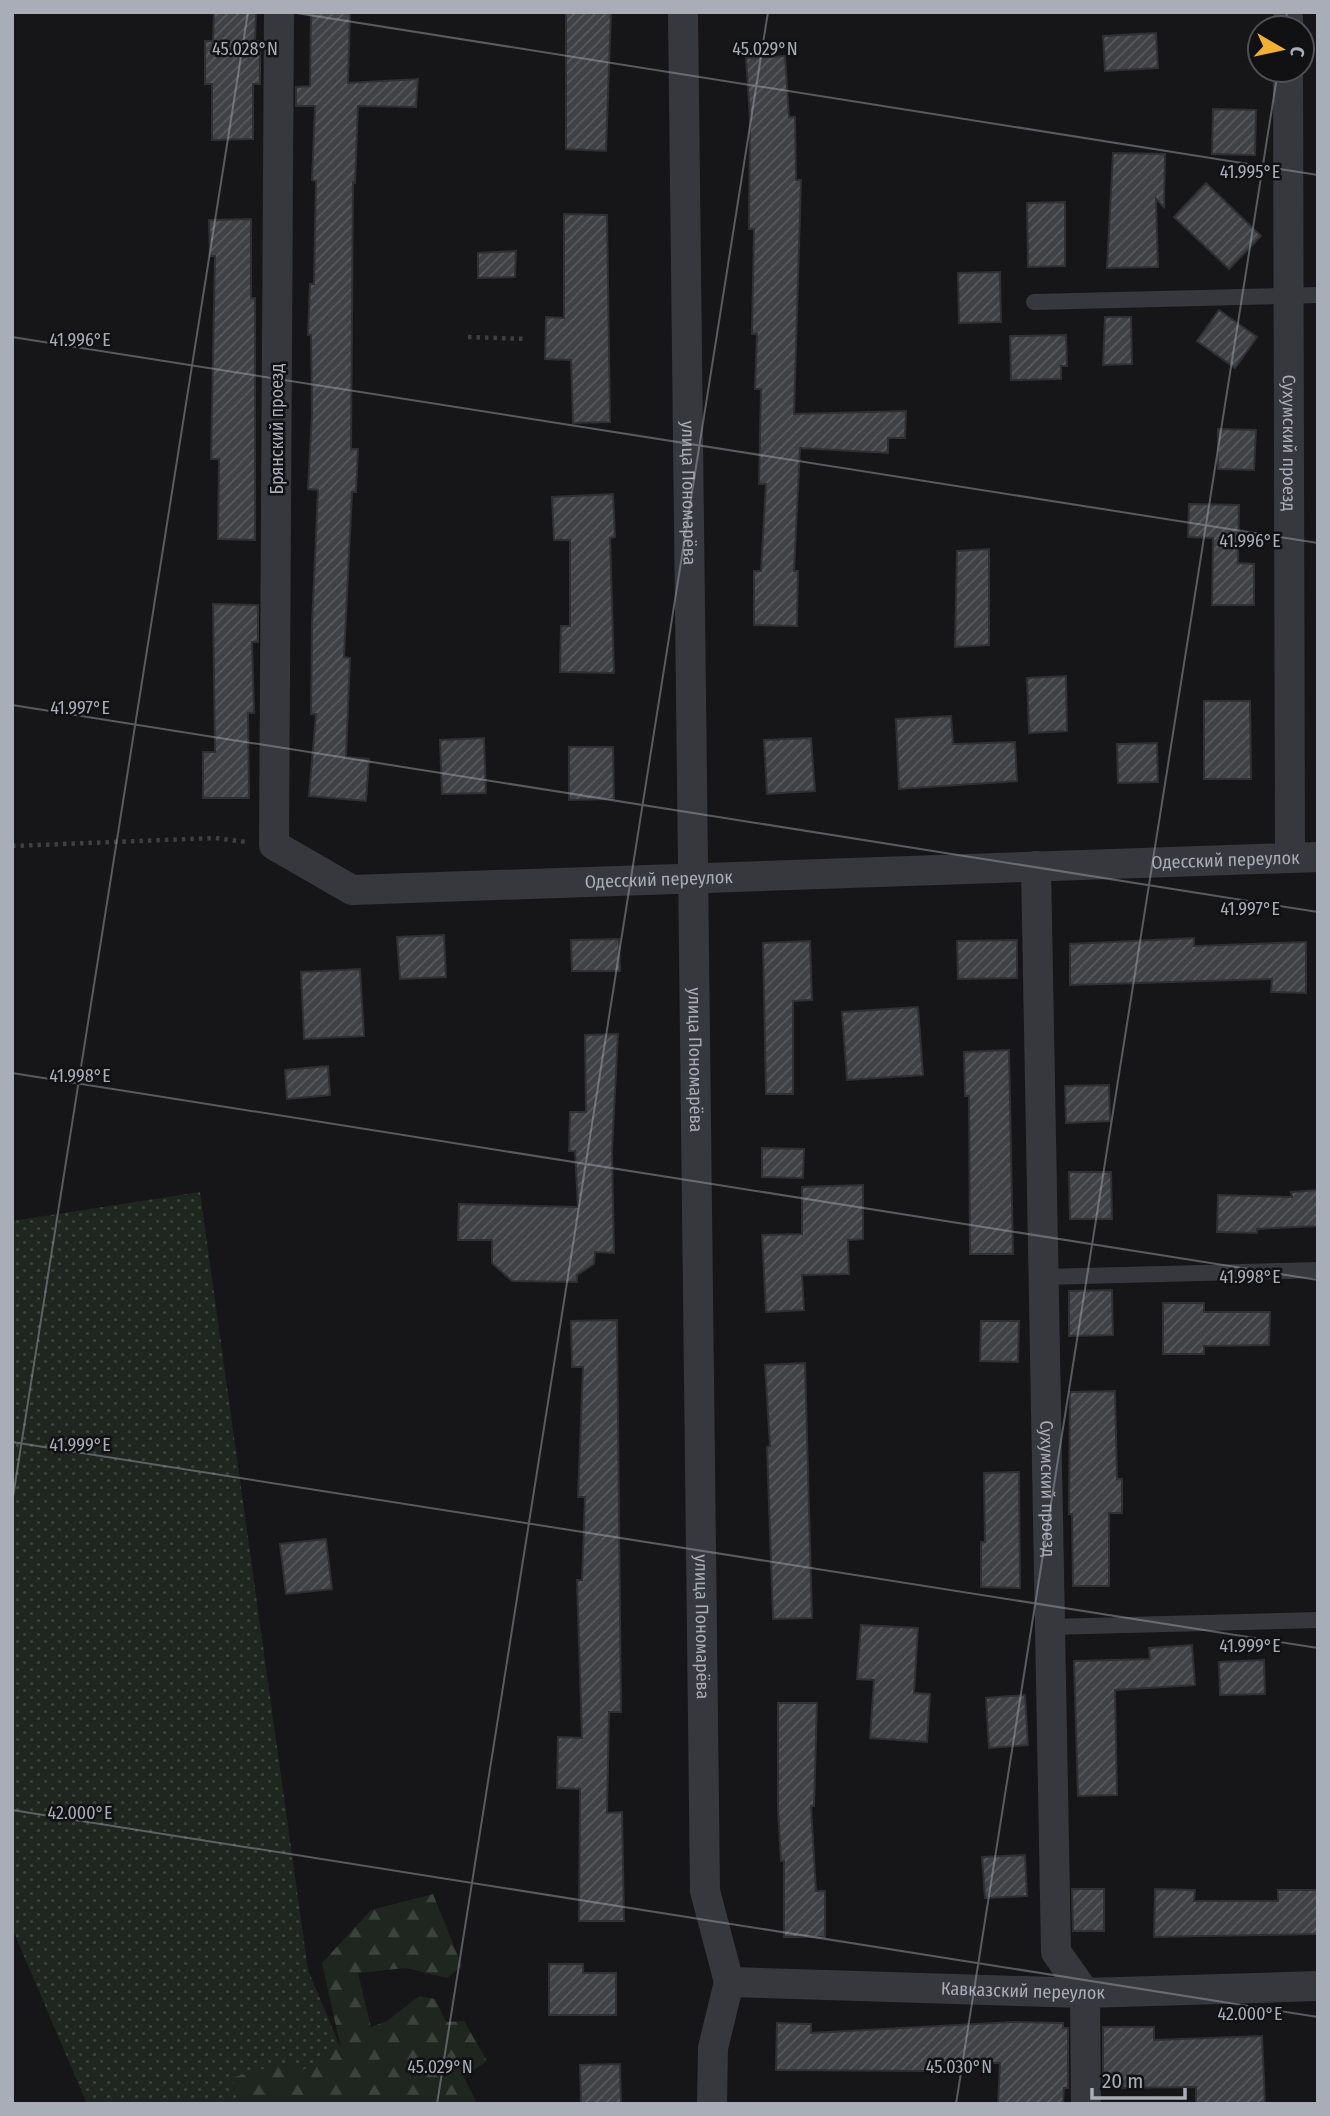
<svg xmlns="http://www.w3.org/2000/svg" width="1330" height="2116" viewBox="0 0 1330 2116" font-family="'Fira Sans Condensed',sans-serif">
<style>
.grass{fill:url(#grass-dots)}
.forest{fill:url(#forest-firs)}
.building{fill:url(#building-hatch);stroke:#303034;stroke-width:2}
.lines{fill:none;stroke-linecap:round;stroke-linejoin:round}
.path{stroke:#3d3f44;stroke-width:4.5;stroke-dasharray:3.5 5;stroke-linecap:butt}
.lane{stroke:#37383d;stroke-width:16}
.street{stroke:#37383d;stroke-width:30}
.ticks{fill:none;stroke:#a8adb8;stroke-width:2;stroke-opacity:0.45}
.labels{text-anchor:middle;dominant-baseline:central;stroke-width:5;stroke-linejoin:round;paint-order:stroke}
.street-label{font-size:18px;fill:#a8adb8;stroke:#111113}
.ticks-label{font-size:18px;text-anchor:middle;fill:#a8adb8;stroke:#111113;stroke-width:5;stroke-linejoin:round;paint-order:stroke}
</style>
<defs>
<pattern id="grass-dots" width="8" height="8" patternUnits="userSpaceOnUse" patternTransform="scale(1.75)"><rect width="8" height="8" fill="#1e261f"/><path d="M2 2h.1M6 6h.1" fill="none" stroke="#3c433d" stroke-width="1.8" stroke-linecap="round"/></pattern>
<pattern id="forest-firs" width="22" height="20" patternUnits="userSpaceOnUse" patternTransform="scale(1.75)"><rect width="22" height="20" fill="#1e261f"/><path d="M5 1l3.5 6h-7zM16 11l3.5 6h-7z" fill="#3c433d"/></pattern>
<pattern id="building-hatch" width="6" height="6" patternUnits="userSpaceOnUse" patternTransform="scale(1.75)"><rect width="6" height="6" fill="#404145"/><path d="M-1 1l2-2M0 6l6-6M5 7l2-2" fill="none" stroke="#595a5e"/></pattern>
</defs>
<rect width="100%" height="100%" fill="#161618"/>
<polygon class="grass" points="200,1192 308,1970 364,2104 87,2104 12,1928 12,1221"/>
<polygon class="forest" points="433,1894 462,1966 447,1978 406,1968 358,1973 371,2027 387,2021 419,1996 435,1999 446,2022 464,2021 487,2061 464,2077 477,2104 240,2104 232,2078 287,2062 299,2073 340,2044 322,1963 371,1910"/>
<g class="building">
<polygon points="214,12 256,12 255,41 260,41 260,84 253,84 253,139 212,140 212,84 205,84 205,41 213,41"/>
<polygon points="311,12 350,12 348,83 418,79 416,107 358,106 355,183 353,182 351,449 358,449 356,492 352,492 344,657 350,658 346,757 369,759 366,801 309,796 316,714 311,714 312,625 318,490 308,489 312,413 311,335 308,335 310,284 314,284 316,181 312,180 315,106 296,106 296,87 310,86"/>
<polygon points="566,12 611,12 606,151 566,149"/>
<polygon points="1156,33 1158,68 1105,71 1103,36"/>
<polygon points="785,56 789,117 795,117 796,180 801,180 794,414 906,411 905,438 888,438 888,453 800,448 794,571 798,571 797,626 754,625 754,571 761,571 766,484 759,484 761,389 755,389 757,334 752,334 754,229 749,229 750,118 746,58"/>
<polygon points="1213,109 1256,110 1255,155 1212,154"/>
<polygon points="1113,153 1165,154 1164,207 1156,199 1158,267 1107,268"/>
<polygon points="1206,183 1261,236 1229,269 1174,217"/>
<polygon points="1065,202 1065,266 1028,267 1027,203"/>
<polygon points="564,214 607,215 610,422 573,423 571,360 545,359 546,317 564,318"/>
<polygon points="251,219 251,298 255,298 255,540 218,539 219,459 211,459 215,256 210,256 209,220"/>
<polygon points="516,251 515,277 478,278 478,253"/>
<polygon points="1000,272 1001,322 959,323 958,273"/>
<polygon points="1219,310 1257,337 1235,368 1197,341"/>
<polygon points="1105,317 1131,317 1132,364 1103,365"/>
<polygon points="1066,335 1067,366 1061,366 1061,379 1011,380 1010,336"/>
<polygon points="1218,429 1256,430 1254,470 1218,469"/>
<polygon points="613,494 615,537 610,538 614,673 560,672 561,626 570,626 570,540 554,540 552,497"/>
<polygon points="1189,504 1239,505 1238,563 1254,564 1254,605 1212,605 1213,538 1188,537"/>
<polygon points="989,549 989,645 955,647 957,551"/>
<polygon points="213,604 258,605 258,642 252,642 254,713 248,713 249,798 203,798 203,752 215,752"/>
<polygon points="1066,676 1067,731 1029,733 1027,678"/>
<polygon points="1204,701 1250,701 1251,779 1204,779"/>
<polygon points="951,716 953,744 1015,742 1017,781 899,789 896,719"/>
<polygon points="484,738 486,793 442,794 440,740"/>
<polygon points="811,738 815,791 767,794 764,740"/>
<polygon points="1157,743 1158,782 1118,783 1117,744"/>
<polygon points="569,747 613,747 614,799 569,800"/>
<polygon points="444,935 446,977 400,979 397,937"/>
<polygon points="1194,938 1194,946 1306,942 1306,993 1271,992 1272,979 1070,985 1070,944"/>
<polygon points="619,939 620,971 572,971 571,940"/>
<polygon points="1017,940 1017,978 958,979 957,941"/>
<polygon points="810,941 812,1000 793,1001 793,1094 766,1094 763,943"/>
<polygon points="360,969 364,1036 304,1039 301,972"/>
<polygon points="918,1007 923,1075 847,1080 842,1012"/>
<polygon points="618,1034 612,1151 614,1253 595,1252 594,1264 577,1275 577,1282 512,1281 492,1263 492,1240 458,1240 459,1204 578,1207 575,1151 569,1151 570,1112 586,1112 585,1035"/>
<polygon points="1009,1050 1013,1254 970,1254 969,1096 965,1096 964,1052"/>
<polygon points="328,1066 330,1095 287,1099 285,1070"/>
<polygon points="1109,1085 1110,1121 1066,1123 1065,1086"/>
<polygon points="762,1148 804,1149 803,1178 762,1177"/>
<polygon points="1069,1172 1111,1172 1112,1219 1070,1219"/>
<polygon points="863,1185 863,1239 848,1240 849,1274 802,1275 804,1310 766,1312 762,1235 802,1234 802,1187"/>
<polygon points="1318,1190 1318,1226 1257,1229 1257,1233 1217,1232 1218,1195 1292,1197 1291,1192"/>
<polygon points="1112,1290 1113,1335 1069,1336 1069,1291"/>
<polygon points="1163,1303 1204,1303 1204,1312 1270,1312 1269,1345 1204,1346 1204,1354 1163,1354"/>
<polygon points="617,1320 621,1712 609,1712 607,1813 622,1812 624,1921 579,1921 580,1789 557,1788 558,1737 582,1738 577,1580 582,1580 585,1497 578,1497 583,1367 572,1367 571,1321"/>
<polygon points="981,1321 1019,1321 1018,1362 980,1361"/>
<polygon points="805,1363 812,1618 773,1619 767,1447 770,1446 765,1365"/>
<polygon points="1115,1391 1117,1479 1122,1479 1122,1513 1109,1513 1109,1586 1073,1586 1072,1514 1069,1514 1070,1392"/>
<polygon points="1019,1472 1020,1588 981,1587 981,1542 985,1542 984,1473"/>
<polygon points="326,1539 332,1589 286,1594 280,1544"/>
<polygon points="861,1625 918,1628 914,1693 930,1694 927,1742 870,1738 874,1680 857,1679"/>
<polygon points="1192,1645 1195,1685 1115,1690 1117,1795 1078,1796 1074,1661 1150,1659 1149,1648"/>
<polygon points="1264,1660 1265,1694 1220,1695 1219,1662"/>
<polygon points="1025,1695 1028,1745 989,1748 986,1698"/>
<polygon points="778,1703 817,1703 814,1806 811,1806 816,1891 825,1891 825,1937 784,1937 784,1861 781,1861 778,1809"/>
<polygon points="1025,1855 1027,1896 985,1898 982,1857"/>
<polygon points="1072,1889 1104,1889 1104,1931 1073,1931"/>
<polygon points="1155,1889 1195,1890 1194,1901 1278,1901 1278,1890 1318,1890 1318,1934 1154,1937"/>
<polygon points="549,1964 583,1964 583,1973 616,1973 616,2015 549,2015"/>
<polygon points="1012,2022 1063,2023 1063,2028 1068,2028 1068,2088 1064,2088 1063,2104 998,2104 1000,2063 929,2062 930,2071 776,2070 777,2023 811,2024 811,2033"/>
<polygon points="1103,2027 1154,2027 1154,2040 1262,2036 1265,2103 1196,2104 1196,2087 1103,2088"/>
<polygon points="620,2064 621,2104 581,2104 580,2065"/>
</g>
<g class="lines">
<g class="path">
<polyline points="468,337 527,339"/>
<polyline points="12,846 215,838 246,842"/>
</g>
<g class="lane">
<polyline points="1034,302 1318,295"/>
<polyline points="1042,1277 1318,1270"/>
<polyline points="1049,1627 1318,1620"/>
</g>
<g class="street">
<path id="s1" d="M279,12L274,845L352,890L1318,857"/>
<path id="s2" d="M683,12L705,1891L729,1982L713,2048L712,2104"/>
<polyline points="1288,18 1288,28"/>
<path id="s3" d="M1288,70L1290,857"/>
<path id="s4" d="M1036,866L1056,1952L1085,1993L1086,2104"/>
<path id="s5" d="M729,1982L1085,1993L1318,1986"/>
</g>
</g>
<path class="ticks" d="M290,12L1318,175M1285,28L1287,12M12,337L1318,543M12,705L1318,912M12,1073L1318,1280M12,1442L1318,1648M12,1503L248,12M12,1810L1318,2017M437,2104L768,12M956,2104L1278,70"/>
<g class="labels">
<g class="street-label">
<text transform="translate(277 429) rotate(-90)">Брянский проезд</text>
<text stroke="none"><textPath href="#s3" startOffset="373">Сухумский проезд</textPath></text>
<text stroke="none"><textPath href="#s2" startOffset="481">улица Пономарёва</textPath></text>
<text stroke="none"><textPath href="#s1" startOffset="1797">Одесский переулок</textPath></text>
<text stroke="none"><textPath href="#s1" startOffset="1230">Одесский переулок</textPath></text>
<text stroke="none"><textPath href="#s2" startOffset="1048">улица Пономарёва</textPath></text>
<text stroke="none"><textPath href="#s4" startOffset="623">Сухумский проезд</textPath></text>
<text stroke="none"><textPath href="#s2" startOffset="1615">улица Пономарёва</textPath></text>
<text stroke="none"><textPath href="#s5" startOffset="294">Кавказский переулок</textPath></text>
</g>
</g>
<g class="ticks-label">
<text x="245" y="55">45.028°N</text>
<text x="765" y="55">45.029°N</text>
<text x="1250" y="178">41.995°E</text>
<text x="80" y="346">41.996°E</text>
<text x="1250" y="547">41.996°E</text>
<text x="80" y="714">41.997°E</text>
<text x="1250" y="915">41.997°E</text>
<text x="80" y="1082">41.998°E</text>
<text x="1250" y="1283">41.998°E</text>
<text x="80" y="1451">41.999°E</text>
<text x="1250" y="1652">41.999°E</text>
<text x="80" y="1819">42.000°E</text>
<text x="1250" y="2020">42.000°E</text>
<text x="440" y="2073">45.029°N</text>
<text x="959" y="2073">45.030°N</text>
</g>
<rect width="1330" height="2116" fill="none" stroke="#a8adb8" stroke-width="28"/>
<g transform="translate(1281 49) rotate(99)"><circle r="33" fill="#111113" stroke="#4d4f55" stroke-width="2"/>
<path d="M0-5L12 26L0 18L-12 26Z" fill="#f2b134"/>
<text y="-10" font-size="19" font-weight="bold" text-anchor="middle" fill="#a8adb8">С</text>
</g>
<path d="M1092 2088v10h93v-10" fill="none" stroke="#a8adb8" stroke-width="3.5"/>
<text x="1102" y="2088" font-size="21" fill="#a8adb8" stroke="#111113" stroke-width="5" paint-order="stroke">20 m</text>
</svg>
